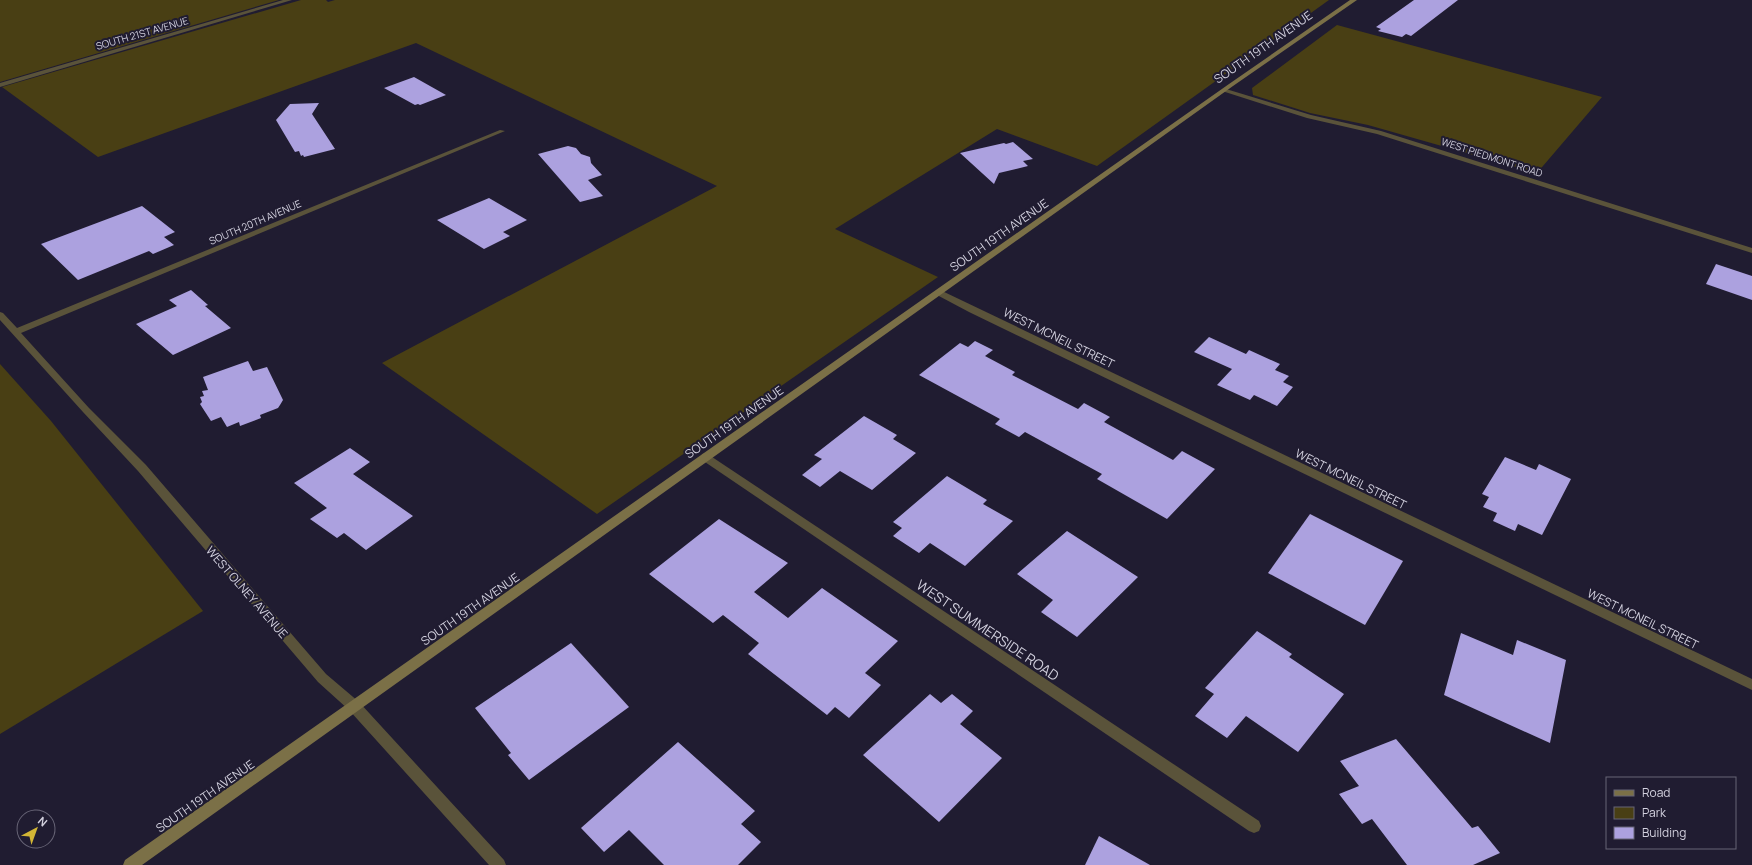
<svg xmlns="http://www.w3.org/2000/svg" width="1752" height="865" viewBox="0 0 1752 865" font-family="Manrope,sans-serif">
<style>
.green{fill:#493f14}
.building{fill:#aca1df}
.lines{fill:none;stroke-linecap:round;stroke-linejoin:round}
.street{fill:#5a533a;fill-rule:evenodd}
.secondary{fill:#7b7047;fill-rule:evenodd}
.labels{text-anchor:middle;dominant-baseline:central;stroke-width:4;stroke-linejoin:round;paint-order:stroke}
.far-street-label{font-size:10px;fill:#d2d0de;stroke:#201c31}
.street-label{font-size:12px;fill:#d2d0de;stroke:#201c31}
.near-street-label{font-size:14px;fill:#d2d0de;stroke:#201c31}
</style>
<rect width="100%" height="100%" fill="#201c31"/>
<g class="green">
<polygon points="0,0 279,0 0,82"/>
<polygon points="301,0 326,0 328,2 335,0 1329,0 1097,166 997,129 835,229 938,277 597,514 382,363 717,186 416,43 98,157 2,87"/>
<polygon points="1337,25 1602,97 1537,173 1368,125 1310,113 1253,95 1252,88"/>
<polygon points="0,364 51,421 203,611 0,734"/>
</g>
<g class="building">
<polygon points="1414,0 1458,0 1411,36 1406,34 1402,37 1378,31 1381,29 1376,27"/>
<polygon points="414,77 446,95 420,105 418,104 415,105 384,88"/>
<polygon points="319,103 312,114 335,149 304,157 303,155 301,156 299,151 295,152 276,120 290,104"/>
<polygon points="1013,142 1033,159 1023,161 1028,166 999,173 994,184 960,153 1004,143 1006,144"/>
<polygon points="568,146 576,148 581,154 590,157 591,163 602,175 588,180 603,196 580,202 538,154"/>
<polygon points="489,198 527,220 503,232 510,236 484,249 437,220"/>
<polygon points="142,206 175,232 164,237 174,245 153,254 149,251 78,280 41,244"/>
<polygon points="1716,264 1752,276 1752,300 1706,284"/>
<polygon points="191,290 208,305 205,306 231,328 173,355 136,324 177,306 169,300"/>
<polygon points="1209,337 1246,354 1249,350 1280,364 1275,370 1289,376 1283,382 1293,387 1277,406 1254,395 1250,400 1217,385 1232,369 1194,352"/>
<polygon points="975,341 993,350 985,356 1015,372 1012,375 1078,409 1084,403 1110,417 1104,422 1173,460 1182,451 1215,469 1167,519 1097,479 1102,474 1025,432 1019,437 995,424 1000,419 919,375 960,343 968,347"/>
<polygon points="248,361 253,371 267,367 283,400 280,405 278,408 260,415 261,418 240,426 239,422 227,427 221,417 211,421 200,404 202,402 200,397 204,396 202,391 208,390 203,377"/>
<polygon points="864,416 897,435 893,439 916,453 872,490 840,471 820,487 802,475 822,459 814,455"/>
<polygon points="350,448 370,462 353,474 413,516 366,550 344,533 337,538 310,519 327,508 294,483"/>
<polygon points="1505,457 1536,470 1539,464 1571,479 1542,535 1518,524 1515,531 1493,521 1497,513 1483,507 1489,497 1482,494"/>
<polygon points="947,476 987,500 983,504 1013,521 965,566 930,543 919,553 893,536 902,528 893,522"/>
<polygon points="1310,514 1403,561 1365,625 1268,573"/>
<polygon points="719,519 788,563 754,592 788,618 822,588 898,641 865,673 881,685 849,718 835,707 827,715 748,654 759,643 723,615 713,623 649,574"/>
<polygon points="1067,531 1138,577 1077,637 1041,612 1053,600 1017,574"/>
<polygon points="1257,631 1292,654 1289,657 1344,694 1298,752 1246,716 1227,738 1195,716 1214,694 1205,688"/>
<polygon points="1461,633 1513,655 1517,640 1566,660 1550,743 1444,695"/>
<polygon points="571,643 629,707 529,780 508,755 511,753 475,708"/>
<polygon points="930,694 941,703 952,694 973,711 960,724 1002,758 939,822 863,755"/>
<polygon points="1396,739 1472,828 1478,826 1500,853 1473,865 1407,865 1372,819 1362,824 1339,794 1359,786 1340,761"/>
<polygon points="678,742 755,811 741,824 761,842 738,865 664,865 629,830 604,852 581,828"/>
<polygon points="1099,836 1150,865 1085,865"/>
</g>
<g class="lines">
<g class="street">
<polygon points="283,0 292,0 0,87 0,83"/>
<polygon points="1222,89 1226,89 1311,115 1381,131 1752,248 1752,253 1377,134 1307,118 1222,91"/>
<polygon points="500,130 505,131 21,333 89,408 146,465 326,674 359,702 504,860 506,865 489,865 349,710 318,682 138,471 83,412 0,320 0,312 3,313 17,328"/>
<polygon points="940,290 1752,679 1752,690 969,312 937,295 936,293 937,291"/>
<polygon points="706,453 1259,821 1261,826 1259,831 1254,833 1249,831 702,460 701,457 702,454"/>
</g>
<polygon class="secondary" points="1350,0 1357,0 1233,86 142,865 123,865 125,860 1229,84"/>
</g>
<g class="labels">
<g class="far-street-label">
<text transform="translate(142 33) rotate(-16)">SOUTH 21ST AVENUE</text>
<text transform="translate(1492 157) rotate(18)">WEST PIEDMONT ROAD</text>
<text transform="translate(255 222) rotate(-23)">SOUTH 20TH AVENUE</text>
</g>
<g class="street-label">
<text transform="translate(1263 47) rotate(-35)">SOUTH 19TH AVENUE</text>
<text transform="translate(999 235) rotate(-35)">SOUTH 19TH AVENUE</text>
<text transform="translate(1059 338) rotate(26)">WEST MCNEIL STREET</text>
<text transform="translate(734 422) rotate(-35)">SOUTH 19TH AVENUE</text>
<text transform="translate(1351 479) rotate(26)">WEST MCNEIL STREET</text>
<text transform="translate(247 592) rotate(49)">WEST OLNEY AVENUE</text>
<text transform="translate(470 609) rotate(-35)">SOUTH 19TH AVENUE</text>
<text transform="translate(1643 619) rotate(26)">WEST MCNEIL STREET</text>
<text transform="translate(205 796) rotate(-35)">SOUTH 19TH AVENUE</text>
</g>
<g class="near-street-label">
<text transform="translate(988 630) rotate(34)">WEST SUMMERSIDE ROAD</text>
</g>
</g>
<rect x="1606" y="777" width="130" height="72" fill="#201c31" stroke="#676476"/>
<rect x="1614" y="790" width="20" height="6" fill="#7b7047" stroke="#676476"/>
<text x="1642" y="797" font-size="12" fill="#d2d0de">Road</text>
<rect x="1614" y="807" width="20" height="12" fill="#493f14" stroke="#676476"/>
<text x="1642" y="817" font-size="12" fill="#d2d0de">Park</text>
<rect x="1614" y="827" width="20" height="12" fill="#aca1df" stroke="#676476"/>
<text x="1642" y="837" font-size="12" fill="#d2d0de">Building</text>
<g transform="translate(36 829) rotate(41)"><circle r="19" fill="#201c31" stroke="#676476"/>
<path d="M0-3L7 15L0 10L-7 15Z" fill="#d3b635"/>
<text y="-6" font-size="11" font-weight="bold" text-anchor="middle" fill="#d2d0de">N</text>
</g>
</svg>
